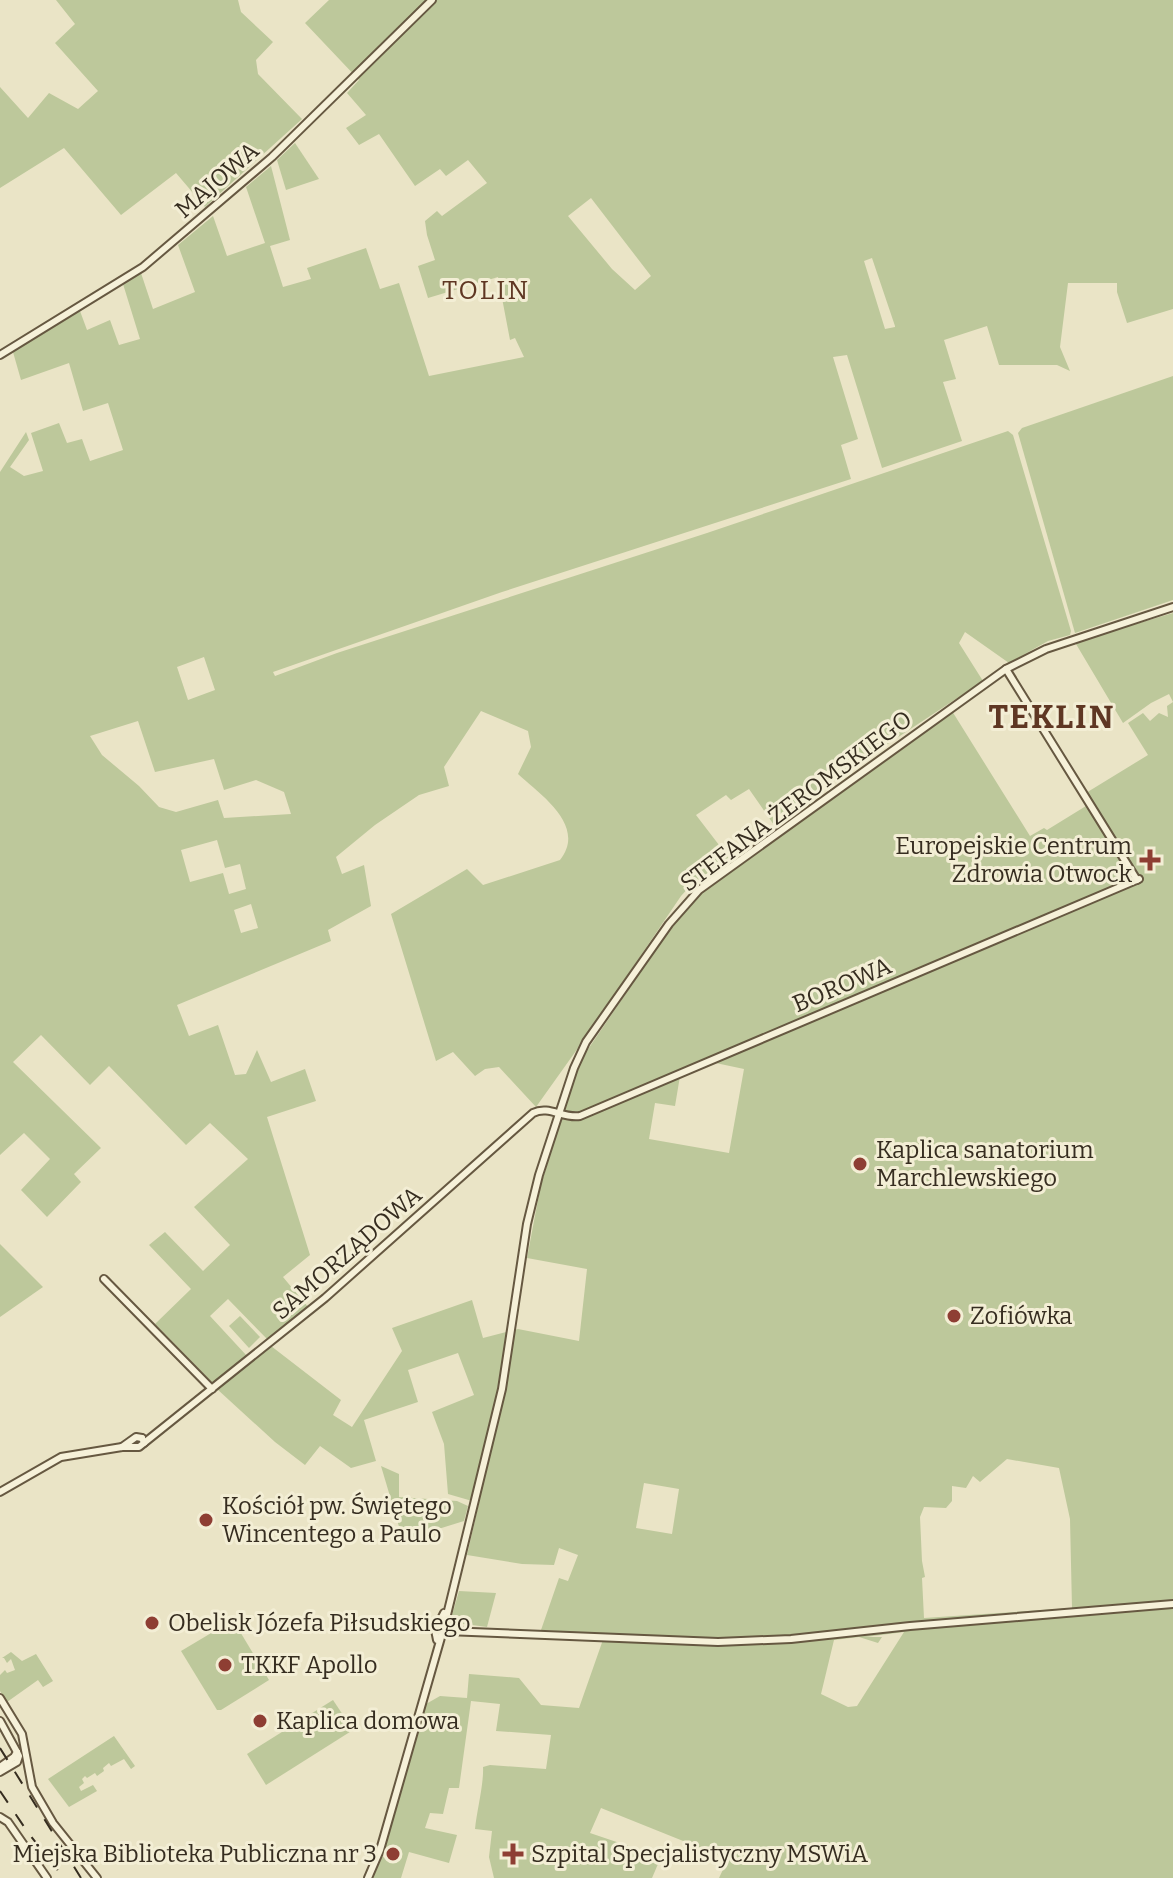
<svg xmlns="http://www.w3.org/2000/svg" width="1173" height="1878" viewBox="0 0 1173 1878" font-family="Bitter,serif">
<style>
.green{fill:#bdc89b;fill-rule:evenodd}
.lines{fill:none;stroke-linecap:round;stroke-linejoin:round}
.secondary-casing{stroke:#665841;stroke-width:10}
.secondary{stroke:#f6f1d9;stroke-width:6}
.rail{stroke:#362d20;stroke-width:2;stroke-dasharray:14 14;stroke-linecap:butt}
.poi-dot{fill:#8e3e33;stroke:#f3eed5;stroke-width:3}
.labels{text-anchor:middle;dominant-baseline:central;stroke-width:6;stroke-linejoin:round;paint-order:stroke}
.street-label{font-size:24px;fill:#362d20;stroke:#f3eed5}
.poi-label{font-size:24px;fill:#362d20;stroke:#f3eed5;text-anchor:start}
.neighbourhood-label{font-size:26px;letter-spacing:2px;fill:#5f3723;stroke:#f3eed5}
.district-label{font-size:32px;font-weight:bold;letter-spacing:2px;fill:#5f3723;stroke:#f3eed5}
</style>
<rect width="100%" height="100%" fill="#eae4c6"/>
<g class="green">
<polygon points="56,0 238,0 241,12 273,42 256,60 258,74 302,119 205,207 176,173 121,215 64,148 0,188 0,87 28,118 49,93 78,109 98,91 55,43 75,24"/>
<path d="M329,0H1173V309L1127,323L1117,292V283H1068L1060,347L1070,371L1057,365H999L987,326L944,340L956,379L943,382L962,441L882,468L847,355L833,357L858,439L841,445L851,479L502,592L273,672L275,676L337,653L707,533L1008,431L1013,435L1071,631L1070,635L1048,641L1009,663L965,632L959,643L983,681L853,767L774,825L749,789L731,800L726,795L696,815L729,858L692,884L681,896L583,1041L536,1107L499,1067L485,1069L475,1076L453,1052L436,1061L391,914L467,869L483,885L560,860C587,826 541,795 518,774L531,747L528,731L481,711L444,767L449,786L419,795L375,825L336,857L342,874L364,865L371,906L328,930L331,941L177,1005L189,1036L218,1025L235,1075L246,1074L257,1050L271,1082L305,1069L316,1101L267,1117L310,1255L283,1277L308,1307L268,1340L228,1299L210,1316L247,1356L213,1383L155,1324L191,1289L149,1245L165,1232L203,1271L230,1245L194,1207L248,1159L210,1123L186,1145L109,1066L90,1085L41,1035L13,1062L101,1148L74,1174L81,1182L47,1217L21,1190L50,1159L24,1133L0,1155V472L26,432L29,440L10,467L24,476L43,471L31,433L59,423L67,443L82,439L90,461L123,450L108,403L83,411L69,363L21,380L13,352L80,311L87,330L110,320L119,345L140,339L123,284L141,273L153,309L195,292L178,245L213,216L227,256L265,243L246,187L271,166L290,240L270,246L283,287L311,279L307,268L366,248L380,289L399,283L429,376L524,357L515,338L510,340L498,277L428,298L418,266L435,260L427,235L425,221L437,211L442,216L487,183L468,160L446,176L440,169L415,186L379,134L359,145L346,128L366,115L347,93L359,80L305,23ZM591,198L651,276L635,290L612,269L568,216ZM872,258L895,326V327L885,329L864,261ZM204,657L215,690L188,700L177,667ZM138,721L155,772L214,759L224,790L256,780L284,792L291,814L224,818L218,800L176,812L159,807L139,786L102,755L90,736ZM217,840L225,868L240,864L246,889L229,894L223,873L190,882L181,850ZM251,904L258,928L241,933L234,910Z"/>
<polygon points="295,143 319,179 286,190 277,160"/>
<polygon points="1173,376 1173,600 1075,633 1018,433 1022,428"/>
<path d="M1173,613V1878H719L728,1859L601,1808L590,1833L661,1857L652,1878H494L489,1857L492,1831L475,1829C477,1810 484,1783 483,1767L490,1765L546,1769L551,1735L496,1731L500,1704L471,1701L459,1788H449L443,1814L430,1813L425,1828L457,1835L449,1863L409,1852L401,1878H373L382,1857L397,1860L399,1852L385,1849L426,1704L440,1696L467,1698L469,1674L519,1678L541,1705L579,1708L605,1634L541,1630L559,1578L568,1581L578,1555L559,1548L554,1565L522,1564L467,1555L479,1503L448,1494L444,1444L432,1412L474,1395L458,1353L408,1370L418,1402L364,1420L376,1461L351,1468L320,1446L305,1465L275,1442L217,1389L271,1346L341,1400L333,1415L352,1427L402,1351L392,1328L472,1300L483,1338L518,1329L579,1341L587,1269L527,1258L541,1184L580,1061L671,927L688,905L715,880L952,711L1030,836L1044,828L1047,830L1086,806L1081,796L1148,755L1128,723L1143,713L1150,721L1159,713L1168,717L1167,706L1173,702L1169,694L1151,703L1123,723L1076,644L1078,641ZM711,1062L744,1069L729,1153L649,1139L655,1103L675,1106L680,1076ZM1007,1459L1059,1468L1070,1519L1072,1608L924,1618L922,1578L925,1577L922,1561L920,1517L924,1507L946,1508L952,1501V1486L966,1488L973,1476L980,1482ZM644,1483L679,1489L672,1534L636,1528ZM904,1632L857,1706L848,1707L821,1694L834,1640L859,1637L878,1643L882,1637H865Z"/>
<polygon points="0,1244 43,1287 0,1317"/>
<polygon points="240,1316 260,1337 249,1348 229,1326"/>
<polygon points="381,1466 399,1474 399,1497 457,1501 468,1506 464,1521 403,1540"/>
<polygon points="459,1591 496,1593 487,1627 450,1622"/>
<polygon points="233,1620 269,1680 221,1710 217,1710 181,1651"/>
<polygon points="11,1652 22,1661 36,1654 53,1681 43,1687 38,1680 7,1702 0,1691 0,1675 5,1670 7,1673 15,1670 11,1659 7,1663 4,1658 2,1658"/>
<polygon points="333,1700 353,1730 266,1785 247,1754"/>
<polygon points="114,1736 135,1766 131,1769 124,1759 111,1766 109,1763 103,1768 104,1771 97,1776 95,1773 87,1778 85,1776 82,1779 84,1783 79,1787 81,1791 93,1785 97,1791 69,1807 48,1779"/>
</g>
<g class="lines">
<g class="secondary-casing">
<g id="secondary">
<polyline points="0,355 143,267 272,157 432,0"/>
<polyline points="1006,669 1137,880"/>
<polyline points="104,1279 212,1389"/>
<path d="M144,1443L325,1298L533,1113C549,1105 563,1119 580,1116L1139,879"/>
<polyline points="122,1447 136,1437 142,1438"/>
<polyline points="0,1492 61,1457 122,1447 139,1447 144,1443 142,1438"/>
<polyline points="445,1623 502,1389 527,1224 539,1175 574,1068 586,1042 669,924 699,890 1006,669 1046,649 1173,607"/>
<polyline points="446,1631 718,1642 791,1639 910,1626 1173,1604"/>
<polyline points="437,1640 434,1625 440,1621 444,1613"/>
<polyline points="0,1698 22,1734 32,1787 53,1823 97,1878"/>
<polyline points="0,1721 17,1752"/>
<polyline points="0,1767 14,1757 17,1752"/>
<polyline points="0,1772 17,1762 19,1756 17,1752"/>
<polyline points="0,1817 8,1822 47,1878"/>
<polyline points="368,1878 380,1850 442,1634"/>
</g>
</g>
<use href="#secondary" class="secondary"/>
<g class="rail">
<polyline points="0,1748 81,1878"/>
<polyline points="0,1791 29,1834 64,1878"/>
</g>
</g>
<g class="poi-dot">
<path d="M1146 848h8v8h8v8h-8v8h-8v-8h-8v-8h8z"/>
<circle cx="860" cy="1164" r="8"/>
<circle cx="954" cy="1316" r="8"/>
<circle cx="206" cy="1520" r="8"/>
<circle cx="152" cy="1623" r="8"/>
<circle cx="225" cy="1665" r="8"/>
<circle cx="260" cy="1721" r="8"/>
<circle cx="393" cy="1854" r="8"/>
<path d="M509 1842h8v8h8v8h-8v8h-8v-8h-8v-8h8z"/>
</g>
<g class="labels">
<g class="street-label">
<text transform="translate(217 180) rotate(-41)">MAJOWA</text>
<text transform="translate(796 801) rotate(-37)">STEFANA ŻEROMSKIEGO</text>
<text transform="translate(842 985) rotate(-23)">BOROWA</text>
<text transform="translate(347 1253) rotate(-41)">SAMORZĄDOWA</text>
</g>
<g class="poi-label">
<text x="1132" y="846" text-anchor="end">Europejskie Centrum<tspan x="1132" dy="28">Zdrowia Otwock</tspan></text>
<text x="876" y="1150">Kaplica sanatorium<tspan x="876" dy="28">Marchlewskiego</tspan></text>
<text x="970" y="1316">Zofiówka</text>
<text x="222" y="1506">Kościół pw. Świętego<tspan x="222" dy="28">Wincentego a Paulo</tspan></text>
<text x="168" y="1623">Obelisk Józefa Piłsudskiego</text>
<text x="241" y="1665">TKKF Apollo</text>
<text x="276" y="1721">Kaplica domowa</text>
<text x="377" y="1854" text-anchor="end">Miejska Biblioteka Publiczna nr 3</text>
<text x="531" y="1854">Szpital Specjalistyczny MSWiA</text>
</g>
<g class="neighbourhood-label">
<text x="486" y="290">TOLIN</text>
</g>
<g class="district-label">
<text x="1052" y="717">TEKLIN</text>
</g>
</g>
</svg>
